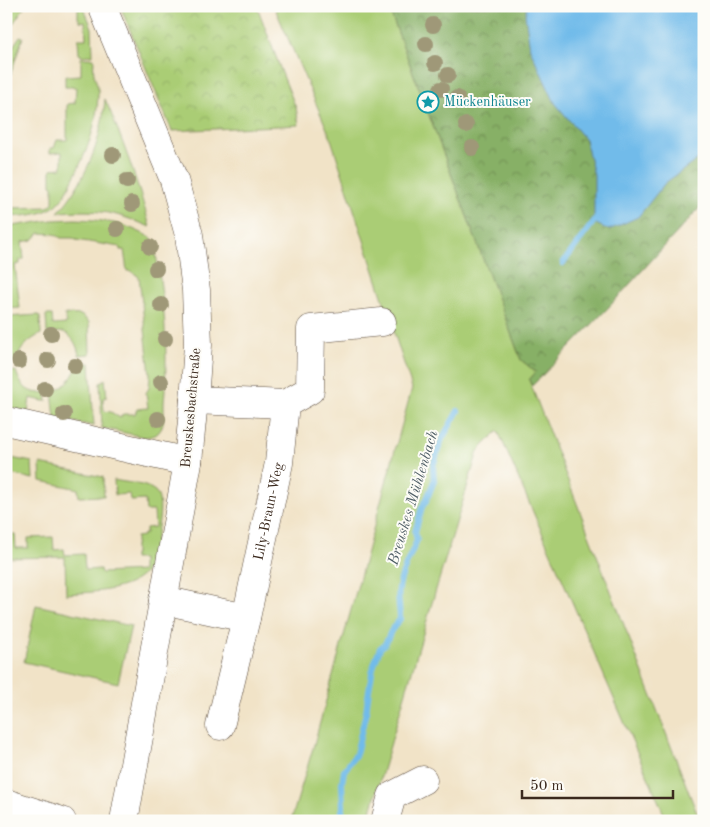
<svg xmlns="http://www.w3.org/2000/svg" width="710" height="827" viewBox="0 0 710 827" font-family="'Old Standard TT',serif">
<style>
.green{fill:#aacd75;stroke:#727c4a}
.forest{fill:url(#forest-crowns);stroke:#616d42}
.park{fill:url(#park-crowns);stroke:#727c4a}
.water{fill:#71bbea;stroke:#567284}
.lines{fill:none;stroke-linecap:round;stroke-linejoin:round}
.stream{stroke:#71bbea;stroke-width:6}
.minor-casing{stroke:#564637;stroke-width:29}
.minor{stroke:#fff;stroke-width:28}
.tree{fill:#9f9878}
.labels{text-anchor:middle;dominant-baseline:central;stroke-width:4;stroke-linejoin:round;paint-order:stroke}
.culture-label{font-size:14px;fill:#0d838f;stroke:#fdfcf7;text-anchor:start}
.street-label{font-size:14px;fill:#3b2a1e;stroke:#fdfcf7}
.water-label{font-size:15px;font-style:italic;fill:#4e5d65;stroke:#fdfcf7}
</style>
<defs>
<pattern id="forest-crowns" width="20" height="18" patternUnits="userSpaceOnUse" patternTransform="scale(1.25)"><rect width="20" height="18" fill="#87b066"/><path d="M2 6a3 3 0 1 1 6 0M12 15a3 3 0 1 1 6 0" fill="none" stroke="#708f53"/></pattern>
<pattern id="park-crowns" width="20" height="18" patternUnits="userSpaceOnUse" patternTransform="scale(1.25)"><rect width="20" height="18" fill="#aacd75"/><path d="M2 6a3 3 0 1 1 6 0M12 15a3 3 0 1 1 6 0" fill="none" stroke="#93b065"/></pattern>
</defs>
<rect width="100%" height="100%" fill="#fdfcf7"/>
<filter id="ink" filterUnits="userSpaceOnUse"><feTurbulence type="fractalNoise" baseFrequency=".02" numOctaves="2"/><feDisplacementMap in="SourceGraphic" scale="10" xChannelSelector="R" yChannelSelector="G"/><feConvolveMatrix kernelMatrix="1 2 1 2 8 2 1 2 1" color-interpolation-filters="sRGB"/></filter>
<filter id="wash" filterUnits="userSpaceOnUse"><feTurbulence type="fractalNoise" baseFrequency=".0096" numOctaves="4" result="noise"/><feDisplacementMap in="SourceGraphic" scale="20" xChannelSelector="R" yChannelSelector="G"/><feGaussianBlur stdDeviation="1.12" result="paint"/><feColorMatrix in="noise" values="0 0 0 0 0 0 0 0 0 0 0 0 0 0 0 0 0 1.4 0 .05"/><feComposite in="paint" operator="in"/></filter>
<g filter="url(#wash)">
<rect width="100%" height="100%" fill="#f1e3c7"/>
<g class="green">
<polygon points="6,6 25,6 6,34"/>
<polygon points="78,6 83,6 92,28 93,55 81,56 80,54 79,54 78,39 86,39 85,21 81,22 78,18"/>
<polygon points="274,6 388,6 521,360 536,372 529,380 700,821 667,821 498,431 478,451 432,603 368,821 291,821 313,748 412,388 330,136"/>
<polygon points="20,36 23,37 6,88 6,57"/>
<path d="M81,58H94C94,63 93,69 94,74C96,82 99,88 98,96C97,127 86,154 72,181C67,192 61,205 48,210C36,216 20,216 6,217V208L48,207L53,203V186L51,185V169L62,168V152L50,153V148H54L57,140H67V104L75,103L76,87H65V76L81,75Z"/>
<path d="M105,99C123,140 138,183 150,227C138,222 126,217 113,214C96,210 76,211 58,212C65,205 70,198 75,190C93,161 102,133 105,99Z"/>
<path d="M75,219C107,220 125,223 153,239C164,293 169,348 164,403C164,411 165,427 158,433C155,436 149,437 144,437L102,428L100,383L105,379L107,397L103,398L104,411L111,412L120,418L123,414H135L137,409L148,408L146,393L149,388L150,374L139,277L131,271H127L124,250H120V247L76,240L73,238H61L54,234L39,233L33,240L22,242L24,259L20,260V264L15,265L20,308L6,309V227L52,220Z"/>
<path d="M65,314L81,315L89,322L90,354L79,355C77,345 73,337 64,332L47,333L46,315H52L53,325L66,324Z"/>
<path d="M38,315L40,317L41,334C29,340 20,348 16,361L6,362V317Z"/>
<path d="M90,363L94,426L55,418L52,392C66,387 73,378 78,364Z"/>
<path d="M16,371C21,387 29,395 46,392L47,401H43L30,398L28,412L6,407V372Z"/>
<polygon points="6,457 32,462 33,479 6,473"/>
<polygon points="40,464 103,477 104,496 79,497 78,489 41,481"/>
<path d="M114,480C126,483 145,483 155,491C167,502 153,550 150,564C139,592 92,592 66,594L65,557L6,558V534H15L16,548H28V538L53,537L54,550L64,549L65,555L84,554L85,570L100,569L101,573L142,571V559H134V555H135V544H136V537L143,536V534H146V528L155,527L154,511H146L145,500L131,501L130,494L115,495Z"/>
<polygon points="36,605 131,626 118,683 24,662"/>
</g>
<polygon class="forest" points="388,6 704,6 704,203 608,308 532,386 529,380 536,372 521,360"/>
<polygon class="park" points="120,6 257,6 282,73 296,108 299,125 172,131"/>
<polygon class="water" points="527,6 704,6 704,155 665,183 638,217 609,230 594,223 594,175 585,139 555,103 530,49 525,15"/>
<g class="lines">
<g class="stream">
<polyline points="563,263 598,216"/>
<path d="M340,821L343,807L342,783L344,771L356,754L366,712L369,690L373,668L380,648L385,644L391,631L400,619C400,609 397,599 399,588C401,571 411,555 417,540L415,532L422,507L426,501L434,481L433,466L442,439L458,411"/>
</g>
</g>
</g>
<g filter="url(#ink)">
<g class="lines">
<g class="minor-casing">
<g id="minor">
<polyline points="102,6 174,180 189,235 196,290 198,345 194,400 188,462 124,821"/>
<polyline points="194,400 285,404"/>
<polyline points="6,421 188,462"/>
<polyline points="163,600 246,618"/>
<path id="s1" d="M220,726L246,618L279,463L285,404L310,390L311,329L382,322"/>
<polyline points="6,803 62,821"/>
<polyline points="385,821 392,796 423,780"/>
</g>
</g>
<use href="#minor" class="minor"/>
</g>
<g class="tree">
<circle cx="433" cy="25" r="8"/>
<circle cx="426" cy="44" r="8"/>
<circle cx="435" cy="63" r="8"/>
<circle cx="448" cy="75" r="8"/>
<circle cx="441" cy="89" r="8"/>
<circle cx="457" cy="98" r="8"/>
<circle cx="466" cy="125" r="8"/>
<circle cx="472" cy="148" r="8"/>
<circle cx="113" cy="155" r="8"/>
<circle cx="127" cy="181" r="8"/>
<circle cx="132" cy="204" r="8"/>
<circle cx="117" cy="229" r="8"/>
<circle cx="150" cy="247" r="8"/>
<circle cx="156" cy="269" r="8"/>
<circle cx="161" cy="305" r="8"/>
<circle cx="51" cy="334" r="8"/>
<circle cx="165" cy="339" r="8"/>
<circle cx="48" cy="360" r="8"/>
<circle cx="19" cy="361" r="8"/>
<circle cx="75" cy="366" r="8"/>
<circle cx="161" cy="382" r="8"/>
<circle cx="45" cy="389" r="8"/>
<circle cx="64" cy="414" r="8"/>
<circle cx="158" cy="419" r="8"/>
</g>
</g>
<defs>
<g id="sight-ring" transform="scale(1.125)"><circle r="9.5" fill="#fdfcf7" stroke="#0f9aa8" stroke-width="1.5"/><path d="M0-6L1.8-2.2L6-1.7L2.9 1.2L3.7 5.4L0 3.3L-3.7 5.4L-2.9 1.2L-6-1.7L-1.8-2.2Z" fill="#0f9aa8"/></g>
</defs>
<g fill-rule="evenodd">
<use href="#sight-ring" x="428" y="102"/>
</g>
<g class="labels">
<g class="culture-label">
<text x="444" y="102">Mückenhäuser</text>
</g>
<g class="street-label">
<text transform="translate(191 408) rotate(-85)">Breuskesbachstraße</text>
<text stroke="none"><textPath href="#s1" startOffset="220">Lily-Braun-Weg</textPath></text>
</g>
<g class="water-label">
<text transform="translate(414 498) rotate(-73)">Breuskes Mühlenbach</text>
</g>
</g>
<rect width="710" height="827" fill="none" stroke="#fdfcf7" stroke-width="25"/>
<path d="M522 790v8h151v-8" fill="none" stroke="#3b2a1e" stroke-width="2.5"/>
<text x="530" y="790" font-size="15" fill="#3b2a1e" stroke="#fdfcf7" stroke-width="4" paint-order="stroke">50 m</text>
</svg>
